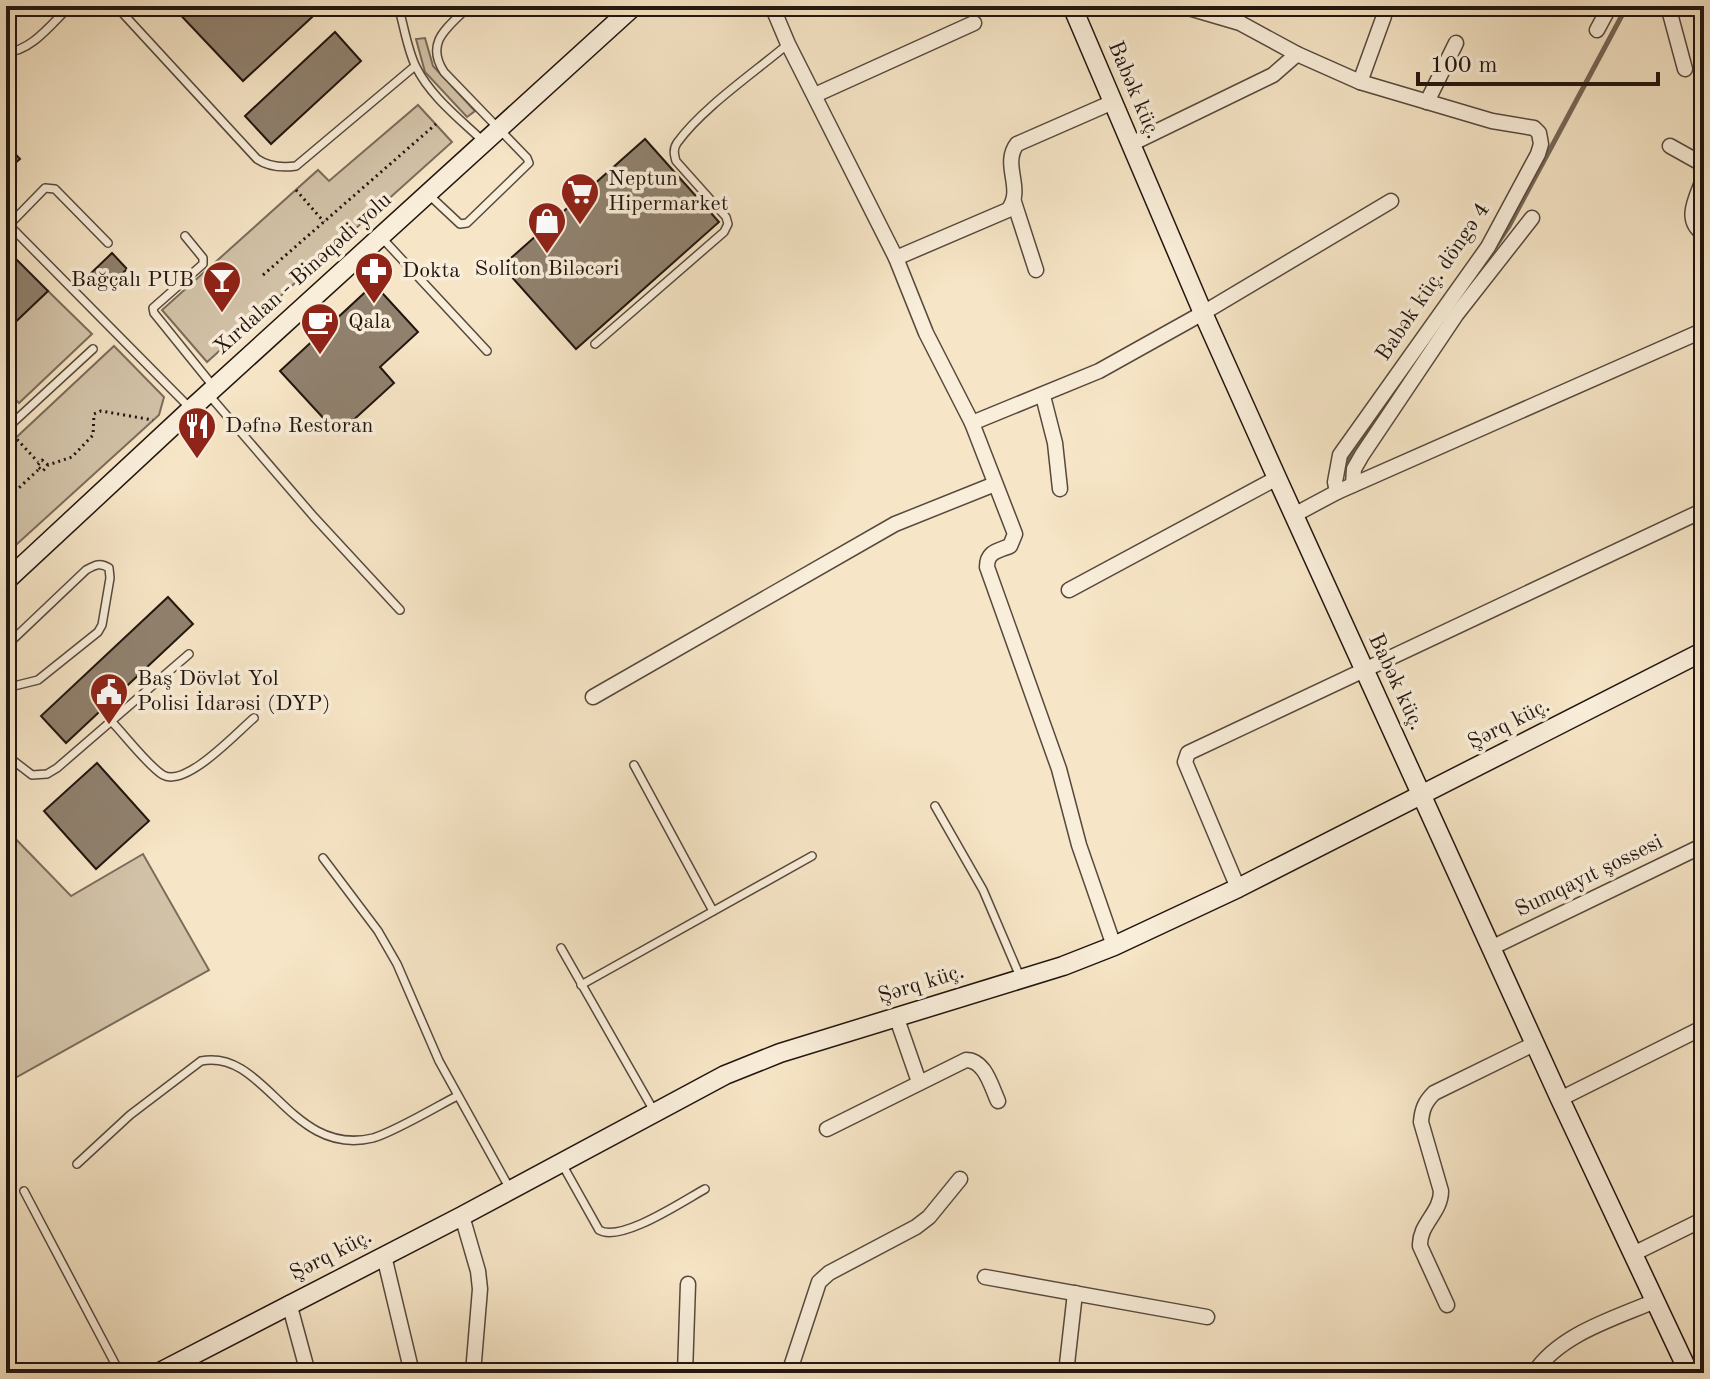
<svg xmlns="http://www.w3.org/2000/svg" width="1710" height="1379" viewBox="0 0 1710 1379" font-family="'Old Standard TT',serif">
<style>
.green{fill:#d2c2a7;stroke:#7a6c5b;stroke-width:2}
.lines{fill:none;stroke-linecap:round;stroke-linejoin:round}
.stream{stroke:#766758;stroke-width:5}
.building{fill:#90816e;stroke:#22150f;stroke-width:2}
.lane-casing{stroke:#57493d;stroke-width:10}
.street-casing{stroke:#57493d;stroke-width:17}
.secondary-casing{stroke:#22150f;stroke-width:21}
.path{stroke:#22150f;stroke-width:3;stroke-dasharray:2 4;stroke-linecap:butt}
.lane{stroke:#f9eeda;stroke-width:7}
.street{stroke:#f9eeda;stroke-width:14}
.secondary{stroke:#f9eeda;stroke-width:18}
.labels{text-anchor:middle;dominant-baseline:central;stroke-width:7;stroke-linejoin:round;paint-order:stroke}
.street-label{font-size:22px;fill:#22150f;stroke:#f9eeda}
.poi-label{font-size:22px;fill:#22150f;stroke:#f9eeda;text-anchor:start}
</style>
<rect width="100%" height="100%" fill="#f6e5c6"/>
<filter id="stains"><feTurbulence type="fractalNoise" baseFrequency=".0025" numOctaves="4"/><feColorMatrix values="0 0 0 0 .2 0 0 0 0 .09 0 0 0 0 .02 0 0 0 .5 -.17"/></filter>
<radialGradient id="worn" r=".72"><stop offset=".6" stop-color="#630" stop-opacity="0"/><stop offset="1" stop-color="#630" stop-opacity=".3"/></radialGradient>
<g class="green">
<polygon points="425,38 433,66 475,111 467,117 425,72 416,39"/>
<polygon points="418,105 452,142 207,362 162,310 318,170 329,181"/>
<polygon points="48,291 92,334 19,403 6,390 6,384 11,379 6,374 6,331"/>
<polygon points="114,346 164,397 159,415 6,554 6,447"/>
<polygon points="6,829 71,896 143,854 209,970 6,1083"/>
</g>
<g class="lines">
<g class="stream">
<polyline points="1495,247 1509,226 1627,6"/>
<polyline points="1464,294 1481,269"/>
<polyline points="1344,464 1419,358"/>
</g>
</g>
<g class="building">
<polygon points="172,6 324,6 243,81"/>
<polygon points="335,32 361,61 271,144 245,116"/>
<polygon points="645,139 719,222 576,349 502,266"/>
<polygon points="6,144 20,159 6,171"/>
<polygon points="6,249 48,291 6,331"/>
<polygon points="112,253 127,269 103,292 87,277"/>
<polygon points="374,284 418,332 380,367 394,383 338,434 280,371"/>
<polygon points="168,597 193,624 66,743 41,716"/>
<polygon points="97,763 149,821 96,869 44,811"/>
</g>
<g class="lines">
<g class="lane-casing">
<g id="lane">
<path d="M116,6L257,159C269,167 282,168 296,166L415,66"/>
<path d="M398,6C404,25 407,49 416,67C431,97 460,119 484,142"/>
<path d="M6,52C31,52 53,22 70,6"/>
<path d="M429,195L460,224L467,223L529,163L527,158L444,72C424,41 449,27 469,6"/>
<polyline points="6,222 190,408"/>
<polyline points="6,228 45,188 55,189 108,243"/>
<polyline points="185,236 203,258 203,264 153,308 154,313 213,386"/>
<polyline points="382,238 487,351"/>
<path d="M595,344L724,232L728,224L726,217L676,161C674,154 673,149 677,143C702,108 755,72 788,44"/>
<polyline points="209,395 314,517 400,610"/>
<polyline points="6,429 93,349"/>
<path d="M6,646L86,570C95,565 100,562 109,568L110,578L102,625L98,632L38,680L6,688"/>
<path d="M111,721C124,734 149,767 163,775C186,788 236,733 254,718"/>
<polyline points="6,755 32,775 47,774 57,768 189,654"/>
<polyline points="634,765 713,911"/>
<polyline points="935,806 983,890 1021,979"/>
<polyline points="323,858 378,931 397,964 439,1061 510,1189"/>
<polyline points="561,948 654,1111"/>
<polyline points="581,985 812,856"/>
<path d="M77,1164L130,1115L201,1061C266,1048 290,1158 373,1138C394,1132 436,1107 457,1096"/>
<path d="M562,1164L599,1230C621,1243 683,1201 705,1189"/>
<polyline points="24,1191 120,1373"/>
</g>
</g>
<g class="street-casing">
<g id="street">
<path d="M772,6L788,44L896,258L926,333L972,423L1015,534L1010,546C997,551 987,552 987,567L1059,769L1079,845L1114,946"/>
<polyline points="1182,6 1240,23 1297,54 1360,82 1492,121 1534,128 1539,133 1541,144 1538,154 1488,247 1340,455 1335,482 1337,492"/>
<polyline points="1668,6 1685,69"/>
<polyline points="1597,30 1610,6"/>
<polyline points="1360,82 1384,16"/>
<polyline points="815,95 974,23"/>
<polyline points="1427,102 1456,43"/>
<polyline points="1131,144 1273,75 1297,54"/>
<polyline points="1670,146 1704,165"/>
<path d="M1704,177C1697,197 1682,220 1704,234"/>
<polyline points="1014,202 1036,270"/>
<path d="M896,258L1008,210C1025,189 1001,165 1017,144L1113,102"/>
<polyline points="1043,396 1055,443 1060,489"/>
<polyline points="972,423 1099,371 1203,313 1391,201"/>
<polyline points="1353,485 1354,469 1362,455 1456,315 1532,218"/>
<polyline points="1294,515 1337,492 1704,330"/>
<polyline points="1069,590 1277,478"/>
<polyline points="593,697 895,524 995,484"/>
<polyline points="1238,888 1185,762 1188,753 1704,510"/>
<polyline points="1493,947 1704,845"/>
<polyline points="896,1016 919,1082"/>
<polyline points="1560,1099 1704,1027"/>
<path d="M827,1129L966,1060C985,1060 991,1086 998,1101"/>
<polyline points="462,1216 478,1271 480,1289 473,1373"/>
<polyline points="1633,1254 1704,1219"/>
<polyline points="384,1256 412,1373"/>
<polyline points="985,1277 1207,1317"/>
<polyline points="289,1303 308,1373"/>
<path d="M1447,1305L1420,1246C1419,1224 1441,1213 1441,1191L1421,1122C1422,1109 1425,1102 1434,1093L1536,1043"/>
<polyline points="685,1373 688,1284"/>
<polyline points="789,1373 819,1282 829,1273 916,1227 929,1217 960,1179"/>
<polyline points="1066,1373 1075,1293"/>
<path d="M1534,1373C1560,1334 1613,1319 1655,1301"/>
</g>
</g>
<g class="secondary-casing">
<g id="secondary">
<polyline points="1072,6 1203,313 1277,478 1560,1099 1689,1373"/>
<polyline points="6,581 191,409 634,6"/>
<polyline points="158,1373 462,1216 725,1075 780,1053 1063,966 1114,946 1238,888 1704,651"/>
</g>
</g>
<g class="path">
<polyline points="296,190 324,222"/>
<polyline points="263,275 436,124"/>
<polyline points="13,435 38,462"/>
<polyline points="48,465 42,460 37,466 43,471 48,465 72,457 93,435 94,414 101,411 153,420"/>
<polyline points="6,500 38,470"/>
</g>
<use href="#lane" class="lane"/>
<use href="#street" class="street"/>
<use href="#secondary" class="secondary"/>
</g>
<defs>
<g id="supermarket-pin" transform="scale(2)"><path d="M0 17L-7.5 6A9.5 9.5 0 1 1 7.5 6Z" fill="#8f2418" stroke="#f9eeda"/><path d="M-6-5.5h2.5l.6 2H6L4.5 2H-2.5L-4.4-4H-6ZM-1.5 3.2a1.3 1.3 0 1 0 .1 0ZM3 3.2a1.3 1.3 0 1 0 .1 0Z" fill="#fff"/></g>
<g id="shop-pin" transform="scale(2)"><path d="M0 17L-7.5 6A9.5 9.5 0 1 1 7.5 6Z" fill="#8f2418" stroke="#f9eeda"/><path d="M-5-2.5h2.3a2.7 3.5 0 0 1 5.4 0H5L5.5 6h-11ZM-1.5-2.5h3a1.5 2.3 0 0 0-3 0Z" fill="#fff"/></g>
<g id="pharmacy-pin" transform="scale(2)"><path d="M0 17L-7.5 6A9.5 9.5 0 1 1 7.5 6Z" fill="#8f2418" stroke="#f9eeda"/><path d="M-2-6h4v4h4v4h-4v4h-4v-4h-4v-4h4Z" fill="#fff"/></g>
<g id="bar-pin" transform="scale(2)"><path d="M0 17L-7.5 6A9.5 9.5 0 1 1 7.5 6Z" fill="#8f2418" stroke="#f9eeda"/><path d="M-6-5H6L.8 .8V4.5H3.5V6h-7V4.5H-.8V.8Z" fill="#fff"/></g>
<g id="cafe-pin" transform="scale(2)"><path d="M0 17L-7.5 6A9.5 9.5 0 1 1 7.5 6Z" fill="#8f2418" stroke="#f9eeda"/><path d="M-5.5-4.5H6V0H3Q3 3.5 0 3.5H-2.5Q-5.5 3.5-5.5 0ZM3-3.2v2h1.7v-2ZM-6 4.5H4V6H-6Z" fill="#fff"/></g>
<g id="restaurant-pin" transform="scale(2)"><path d="M0 17L-7.5 6A9.5 9.5 0 1 1 7.5 6Z" fill="#8f2418" stroke="#f9eeda"/><path d="M-5-6h1v4h1v-4h1v4h1v-4h1v5L-1.5 .5V6h-2V.5L-5-1ZM5-6V6H3V1.5H1.5Q1.5-4 5-6Z" fill="#fff"/></g>
<g id="civic-pin" transform="scale(2)"><path d="M0 17L-7.5 6A9.5 9.5 0 1 1 7.5 6Z" fill="#8f2418" stroke="#f9eeda"/><path d="M-.6-6.5H3V-4.5H.6V-3L4-1V1h2V6H-6V1h2V-1L-.6-3ZM-1.2 2.5V6h2.4V2.5Z" fill="#fff"/></g>
</defs>
<g fill-rule="evenodd">
<use href="#supermarket-pin" x="580" y="192"/>
<use href="#shop-pin" x="547" y="221"/>
<use href="#pharmacy-pin" x="374" y="271"/>
<use href="#bar-pin" x="222" y="280"/>
<use href="#cafe-pin" x="320" y="322"/>
<use href="#restaurant-pin" x="197" y="426"/>
<use href="#civic-pin" x="109" y="692"/>
</g>
<g class="labels">
<g class="street-label">
<text transform="translate(1134 90) rotate(67)">Babək küç.</text>
<text transform="translate(303 274) rotate(-42)">Xırdalan - Binəqədi yolu</text>
<text transform="translate(1433 282) rotate(-56)">Babək küç. döngə 4</text>
<text transform="translate(1396 682) rotate(65)">Babək küç.</text>
<text transform="translate(1509 724) rotate(-27)">Şərq küç.</text>
<text transform="translate(1589 876) rotate(-26)">Sumqayıt şossesi</text>
<text transform="translate(921 984) rotate(-17)">Şərq küç.</text>
<text transform="translate(331 1255) rotate(-27)">Şərq küç.</text>
</g>
<g class="poi-label">
<text x="608" y="179">Neptun<tspan x="608" dy="25">Hipermarket</tspan></text>
<text x="547" y="269" text-anchor="middle">Soliton Biləcəri</text>
<text x="402" y="271">Dokta</text>
<text x="194" y="280" text-anchor="end">Bağçalı PUB</text>
<text x="348" y="322">Qala</text>
<text x="225" y="426">Dəfnə Restoran</text>
<text x="137" y="679">Baş Dövlət Yol<tspan x="137" dy="25">Polisi İdarəsi (DYP)</tspan></text>
</g>
</g>
<rect width="1710" height="1379" fill="none" stroke="#f6e5c6" stroke-width="32"/>
<rect x="8" y="8" width="1694" height="1363" fill="none" stroke="#22150f" stroke-width="4"/>
<rect x="16" y="16" width="1678" height="1347" fill="none" stroke="#22150f" stroke-width="2"/>
<path d="M1418 72v12h240v-12" fill="none" stroke="#22150f" stroke-width="4"/>
<text x="1430" y="72" font-size="24" fill="#22150f" stroke="#f9eeda" stroke-width="6" paint-order="stroke">100 m</text>
<rect width="100%" height="100%" filter="url(#stains)"/>
<rect width="100%" height="100%" fill="url(#worn)"/>
</svg>
